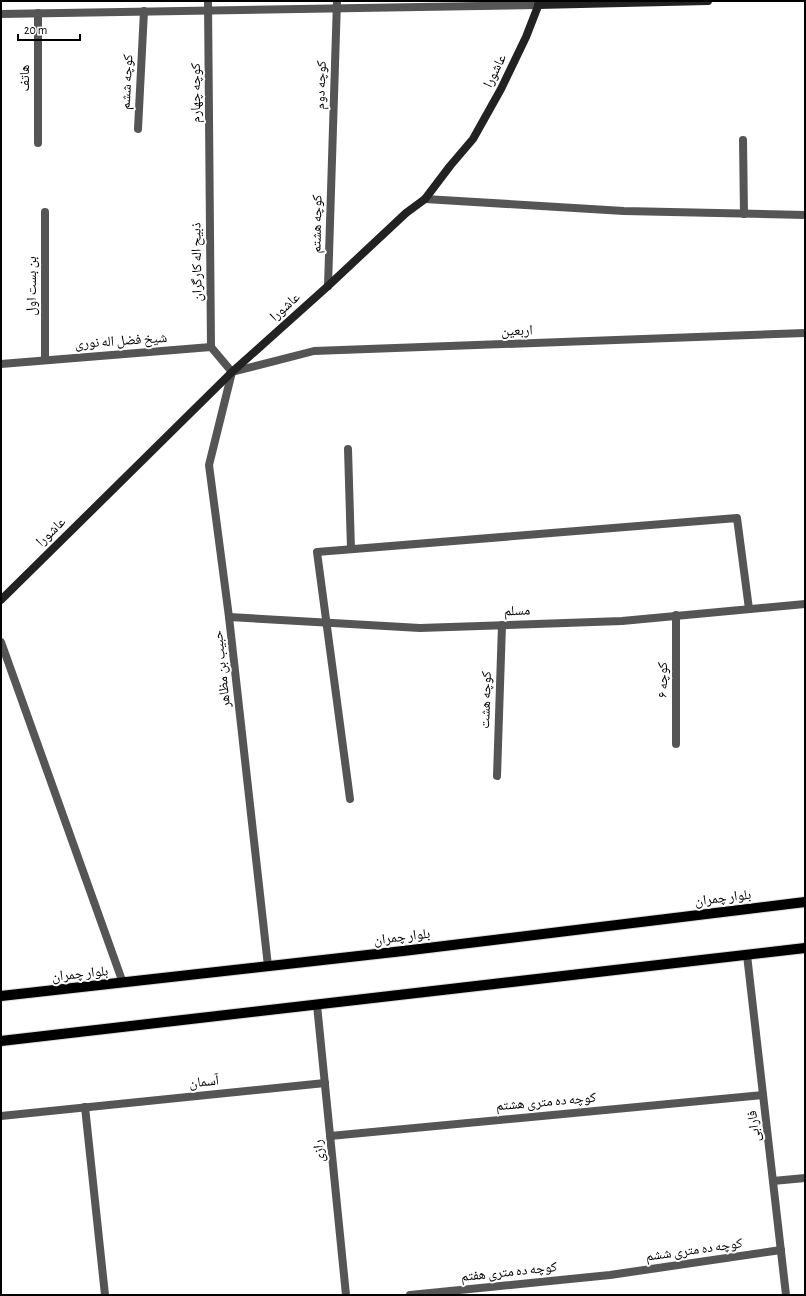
<svg xmlns="http://www.w3.org/2000/svg" width="806" height="1296" viewBox="0 0 806 1296" font-family="'Alegreya Sans','Noto Naskh Arabic',sans-serif">
<style>
.lines{fill:none;stroke-linecap:round;stroke-linejoin:round}
.primary-casing{stroke:#dbdbdb;stroke-width:12}
.street{stroke:#555;stroke-width:8}
.secondary{stroke:#222;stroke-width:8}
.primary{stroke:#000;stroke-width:10}
.labels{text-anchor:middle;dominant-baseline:central;stroke-width:4;stroke-linejoin:round;paint-order:stroke}
.street-label{font-size:14px;fill:#000;stroke:#fff}
</style>
<rect width="100%" height="100%" fill="#fff"/>
<g class="lines">
<g class="primary-casing">
<g id="primary">
<polyline points="1,996 403,951 805,902"/>
<polyline points="1,1041 805,948"/>
</g>
</g>
<g class="street">
<polyline points="208,1 211,347"/>
<polyline points="38,13 38,143"/>
<polyline points="1,14 538,5"/>
<polyline points="138,129 144,11"/>
<polyline points="743,140 744,214"/>
<polyline points="425,199 624,211 805,215"/>
<polyline points="328,286 337,1"/>
<polyline points="45,360 45,212"/>
<polyline points="1,364 211,347 232,372"/>
<polyline points="232,372 209,465 229,617 268,966"/>
<polyline points="232,372 314,351 805,333"/>
<polyline points="348,449 351,549"/>
<polyline points="676,615 676,744"/>
<polyline points="229,617 420,628 622,621 805,604"/>
<polyline points="1,642 123,983"/>
<polyline points="497,776 502,625"/>
<polyline points="350,799 317,552 737,518 749,609"/>
<polyline points="747,955 786,1295"/>
<polyline points="317,1005 346,1295"/>
<polyline points="85,1107 105,1295"/>
<polyline points="1,1116 325,1083"/>
<polyline points="330,1136 763,1095"/>
<polyline points="773,1181 805,1178"/>
<polyline points="410,1295 610,1275 781,1250"/>
</g>
<g class="secondary">
<polyline points="538,5 708,1"/>
<polyline points="1,600 232,372 328,286 406,213 425,199 450,166 473,139 501,89 526,37 540,1"/>
</g>
<use href="#primary" class="primary"/>
</g>
<g class="labels">
<g class="street-label">
<text transform="translate(495 71) rotate(-64)">عاشورا</text>
<text transform="translate(25 78) rotate(-90)">هاتف</text>
<text transform="translate(127 82) rotate(-87)">کوچه ششم</text>
<text transform="translate(321 85) rotate(-88)">کوچه دوم</text>
<text transform="translate(196 93) rotate(-90)">کوچه چهارم</text>
<text transform="translate(317 224) rotate(-89)">کوچه هشتم</text>
<text transform="translate(197 262) rotate(-91)">ذبیح اله کارگران</text>
<text transform="translate(32 286) rotate(-90)">بن بست اول</text>
<text transform="translate(285 307) rotate(-42)">عاشورا</text>
<text transform="translate(517 331) rotate(-2)">اربعین</text>
<text transform="translate(121 341) rotate(-4)">شیخ فضل اله نوری</text>
<text transform="translate(51 532) rotate(-44)">عاشورا</text>
<text transform="translate(517 611) rotate(-2)">مسلم</text>
<text transform="translate(222 669) rotate(-96)">حبیب بن مظاهر</text>
<text transform="translate(663 680) rotate(-90)">کوچه ۶</text>
<text transform="translate(486 700) rotate(-88)">کوچه هشت</text>
<text transform="translate(723 898) rotate(-7)">بلوار چمران</text>
<text transform="translate(402 937) rotate(-7)">بلوار چمران</text>
<text transform="translate(80 974) rotate(-6)">بلوار چمران</text>
<text transform="translate(204 1082) rotate(-6)">آسمان</text>
<text transform="translate(546 1102) rotate(-5)">کوچه ده متری هشتم</text>
<text transform="translate(754 1126) rotate(-97)">فارابی</text>
<text transform="translate(319 1151) rotate(-96)">رازی</text>
<text transform="translate(694 1250) rotate(-8)">کوچه ده متری ششم</text>
<text transform="translate(509 1272) rotate(-6)">کوچه ده متری هفتم</text>
</g>
</g>
<rect width="806" height="1296" fill="none" stroke="#000000" stroke-width="4"/>
<path d="M18 34v6h62v-6" fill="none" stroke="#000000" stroke-width="2"/>
<text x="24" y="34" font-size="12" fill="#000000" stroke="#ffffff" stroke-width="3" paint-order="stroke">20 m</text>
</svg>
